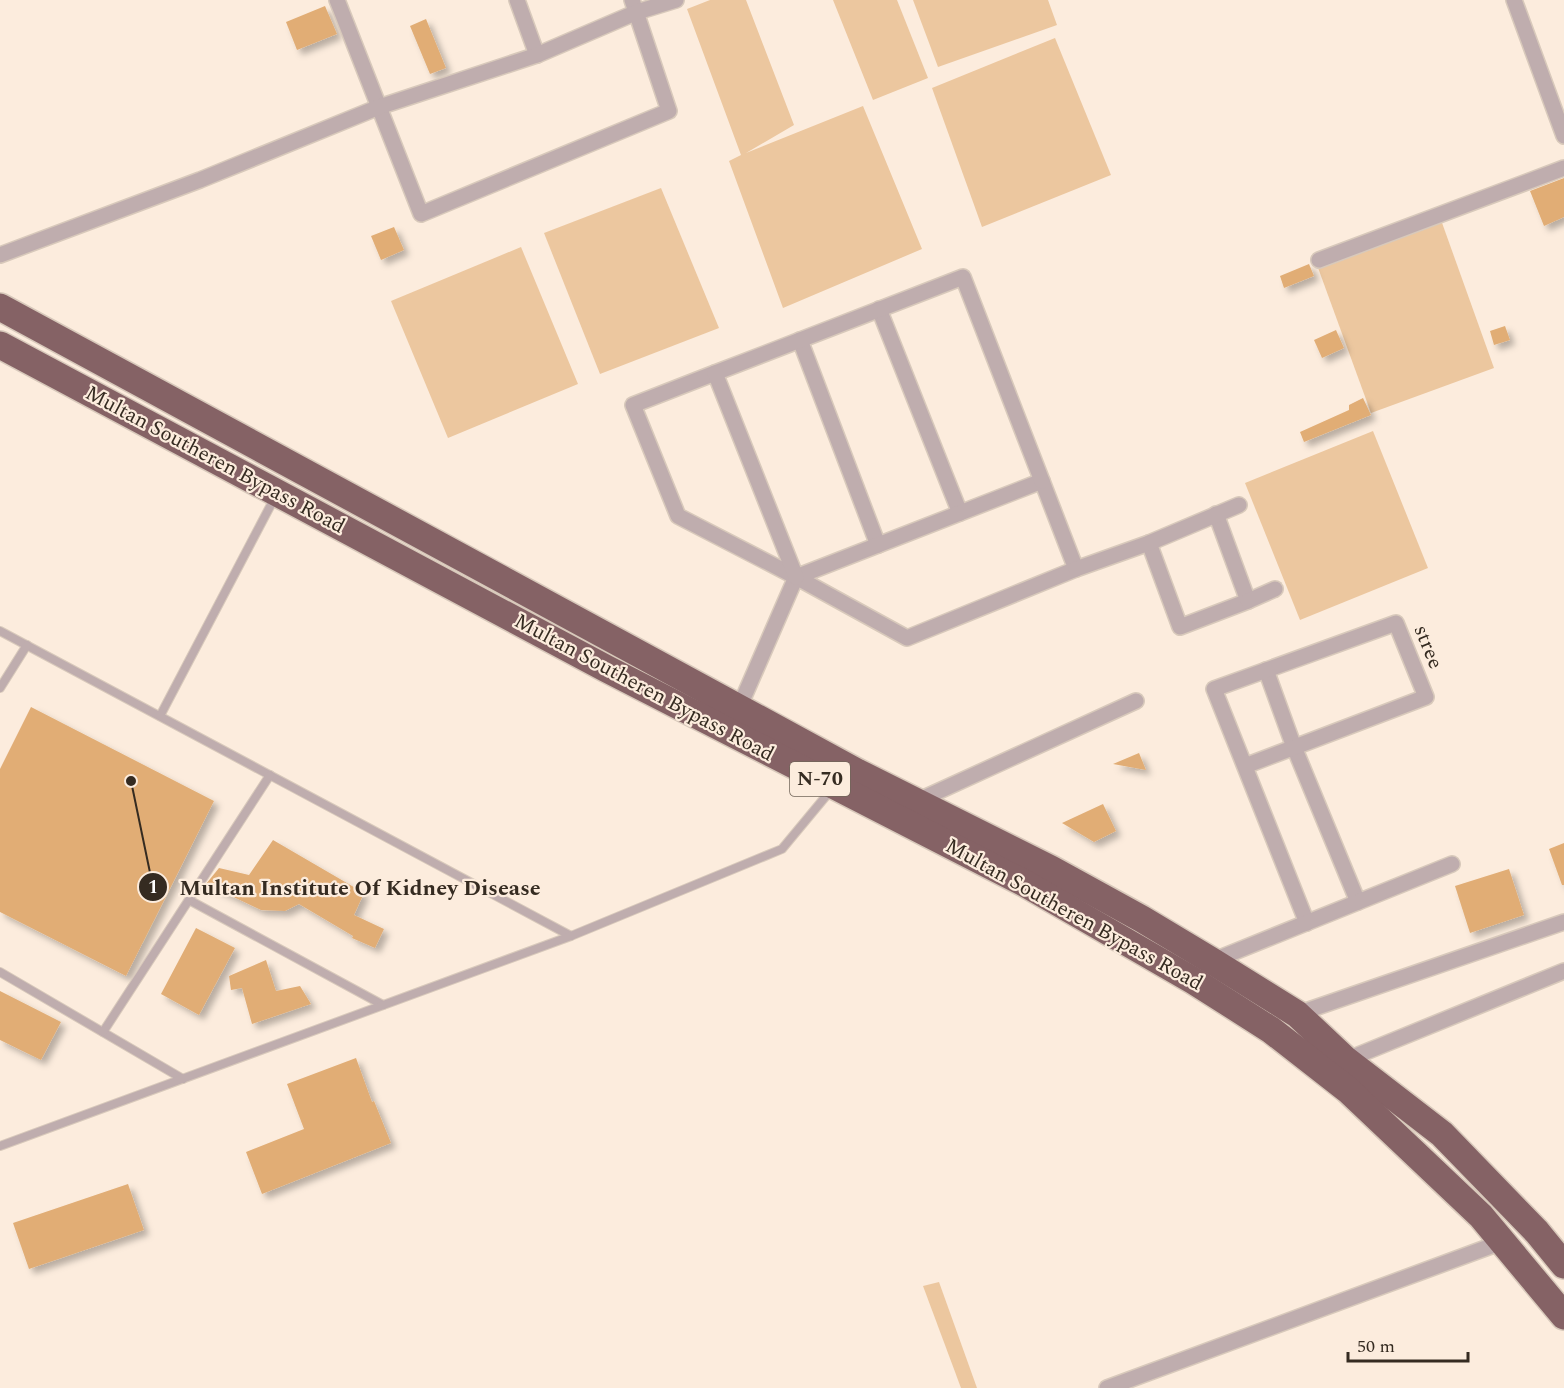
<svg xmlns="http://www.w3.org/2000/svg" width="1564" height="1388" viewBox="0 0 1564 1388" font-family="Spectral,serif">
<style>
.green{fill:#ecc79f}
.building{fill:#e1ad75;filter:url(#shadow)}
.lines{fill:none;stroke-linecap:round;stroke-linejoin:round}
.lane-casing{stroke:#d8c9bb;stroke-width:10}
.street-casing{stroke:#d8c9bb;stroke-width:18}
.highway-casing{stroke:#d8c9bb;stroke-width:30}
.lane{stroke:#bfadae;stroke-width:8}
.street{stroke:#bfadae;stroke-width:15}
.highway{stroke:#856265;stroke-width:27}
.labels{text-anchor:middle;dominant-baseline:central;stroke-width:4.5;stroke-linejoin:round;paint-order:stroke}
.shield{fill:#fcecdd;stroke:#716559;stroke-width:1.5}
.shield-label{font-size:20px;font-weight:bold;fill:#352b21}
.street-label{font-size:21px;fill:#352b21;stroke:#fcecdd}
.leader{fill:none;stroke:#352b21;stroke-width:2}
.callout-dot{fill:#352b21;stroke:#fcecdd;stroke-width:2}
.mark-label{font-size:18px;text-anchor:middle;font-weight:bold;fill:#fff}
.callout-label{font-size:22px;text-anchor:middle;font-weight:bold;fill:#352b21;stroke:#fcecdd;stroke-width:4.5;stroke-linejoin:round;paint-order:stroke}
</style>
<defs>
<filter id="shadow"><feDropShadow dx="5" dy="5" stdDeviation="3" flood-color="#0004"/></filter>
</defs>
<rect width="100%" height="100%" fill="#fcecdd"/>
<g class="green">
<polygon points="710,0 746,0 794,125 746,153 863,106 922,249 783,308 729,161 741,155 687,9"/>
<polygon points="833,0 897,0 928,78 873,100"/>
<polygon points="913,0 1048,0 1057,25 938,67"/>
<polygon points="1055,38 1111,175 982,227 932,88"/>
<polygon points="661,188 719,328 600,374 544,233"/>
<polygon points="1441,220 1494,368 1371,413 1317,265"/>
<polygon points="521,247 578,384 448,438 391,301"/>
<polygon points="1373,431 1428,568 1300,620 1245,483"/>
<polygon points="939,1282 977,1388 961,1388 923,1286"/>
</g>
<g class="building">
<polygon points="325,6 337,34 297,50 286,22"/>
<polygon points="426,19 446,68 430,74 410,26"/>
<polygon points="1564,178 1564,217 1544,226 1530,191"/>
<polygon points="394,227 404,250 381,260 371,236"/>
<polygon points="1309,264 1314,276 1284,288 1280,276"/>
<polygon points="1505,326 1510,340 1494,345 1490,331"/>
<polygon points="1336,330 1344,348 1322,358 1314,340"/>
<polygon points="1363,398 1371,415 1304,442 1300,432 1349,410 1349,405"/>
<polygon points="31,707 214,801 126,976 0,912 0,769"/>
<polygon points="1139,753 1146,770 1113,764"/>
<polygon points="1103,804 1116,831 1094,842 1062,823"/>
<polygon points="273,840 364,893 354,915 384,929 375,948 352,938 353,936 299,904 285,911 261,910 206,884 219,868 249,875"/>
<polygon points="1564,843 1564,885 1562,885 1549,849"/>
<polygon points="1509,869 1524,915 1470,933 1455,886"/>
<polygon points="196,928 235,948 199,1015 161,994"/>
<polygon points="266,960 276,991 300,986 311,1004 252,1024 242,988 231,990 229,976"/>
<polygon points="0,991 61,1022 41,1060 0,1040"/>
<polygon points="356,1058 372,1102 374,1101 391,1143 262,1194 246,1152 304,1129 287,1084"/>
<polygon points="128,1184 144,1230 29,1269 13,1223"/>
</g>
<g class="lines">
<g class="lane-casing">
<g id="lane">
<polyline points="0,631 571,936"/>
<polyline points="0,688 27,645"/>
<polyline points="160,716 275,497"/>
<polyline points="189,900 383,1005"/>
<polyline points="0,972 183,1079"/>
<polyline points="103,1032 270,775"/>
<polyline points="0,1146 571,936 782,849 831,790"/>
</g>
</g>
<g class="street-casing">
<g id="street">
<polyline points="337,0 421,214 669,111 632,0"/>
<polyline points="517,0 537,55"/>
<polyline points="1514,0 1564,136"/>
<polyline points="0,255 200,180 379,107 537,55 637,12 676,0"/>
<polyline points="1319,260 1564,168"/>
<polyline points="879,309 960,513"/>
<polyline points="800,340 878,545"/>
<polyline points="715,373 633,405 678,516 796,577 1042,481 1076,569 907,638 796,577 739,708"/>
<polyline points="1149,543 1180,627 1248,601 1216,514"/>
<polyline points="1076,569 1149,543 1239,505"/>
<polyline points="796,577 715,373 963,277 1042,481"/>
<polyline points="1248,601 1275,589"/>
<polyline points="1266,670 1294,747 1358,902"/>
<polyline points="1245,766 1426,697 1396,623 1214,689 1307,923"/>
<polyline points="915,802 1136,701"/>
<polyline points="1212,961 1452,864"/>
<polyline points="1297,1014 1564,922"/>
<polyline points="1346,1060 1564,971"/>
<polyline points="1107,1388 1502,1242"/>
</g>
</g>
<g class="highway-casing">
<g id="highway">
<polyline points="0,307 857,772 1051,869 1142,919 1212,961 1297,1014 1346,1060 1442,1134 1537,1232 1564,1265"/>
<polyline points="0,345 607,669 1026,884 1194,981 1271,1030 1348,1090 1481,1216 1564,1316"/>
</g>
</g>
<use href="#lane" class="lane"/>
<use href="#street" class="street"/>
<use href="#highway" class="highway"/>
</g>
<g class="labels">
<rect class="shield" x="790" y="762" width="60" height="34" rx="4.5"/>
<g class="shield-label">
<text x="820" y="779">N-70</text>
</g>
<g class="street-label">
<text transform="translate(215 460) rotate(28)">Multan Southeren Bypass Road</text>
<text transform="translate(1428 647) rotate(68)">stree</text>
<text transform="translate(644 688) rotate(28)">Multan Southeren Bypass Road</text>
<text transform="translate(1074 915) rotate(29)">Multan Southeren Bypass Road</text>
</g>
</g>
<path class="leader" d="M131 781L153 887"/>
<g class="callout-dot">
<circle cx="131" cy="781" r="6"/>
<circle cx="153" cy="887" r="15"/>
</g>
<g class="mark-label">
<text x="153" y="893">1</text>
</g>
<g class="callout-label">
<text x="360" y="895">Multan Institute Of Kidney Disease</text>
</g>
<path d="M1348 1352v9h120v-9" fill="none" stroke="#352b21" stroke-width="3"/>
<text x="1357" y="1352" font-size="18" fill="#352b21" stroke="#fcecdd" stroke-width="4.5" paint-order="stroke">50 m</text>
</svg>
